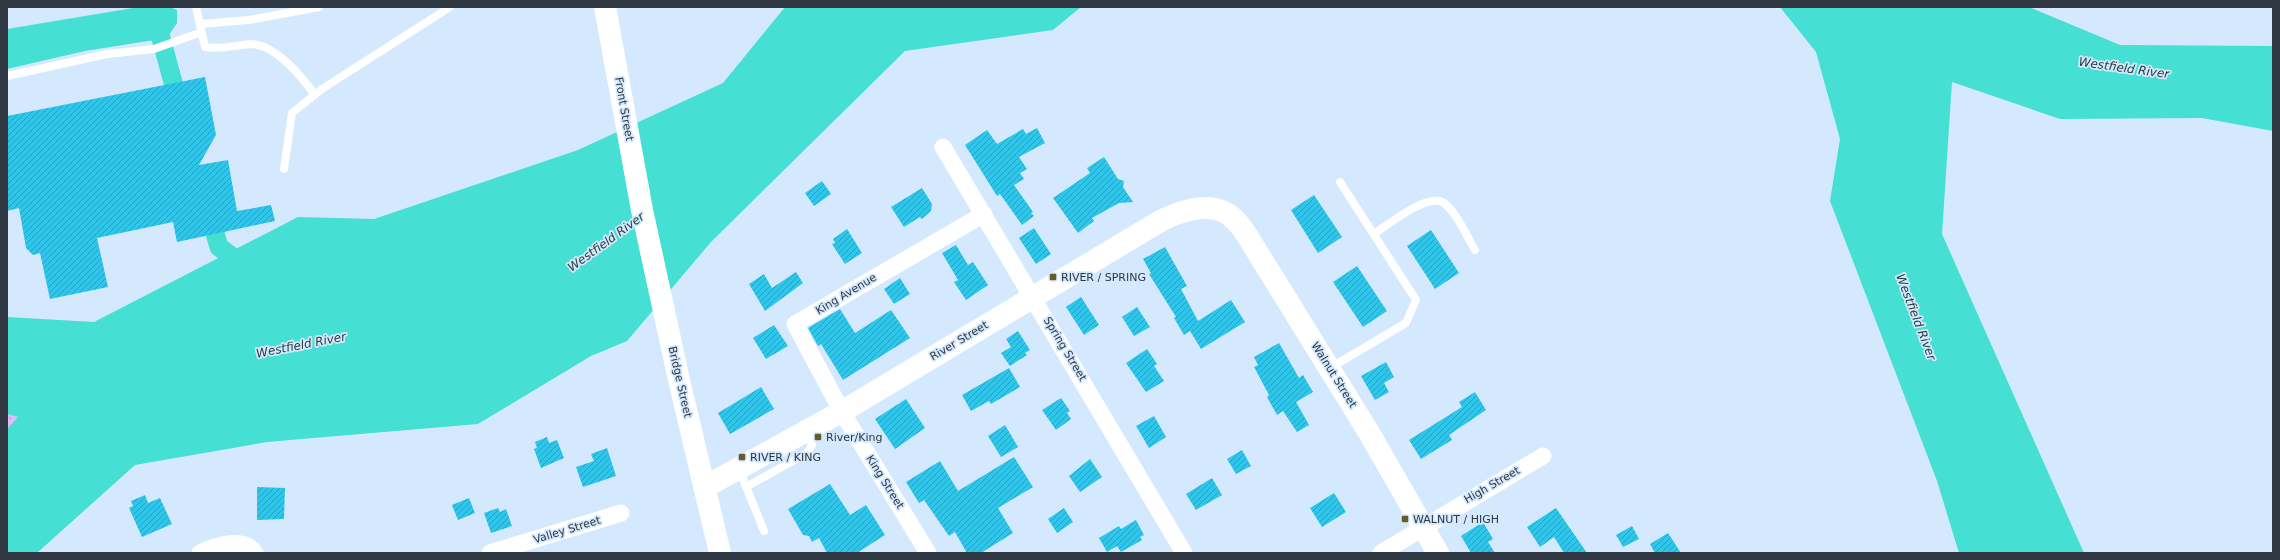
<svg xmlns="http://www.w3.org/2000/svg" width="2280" height="560" viewBox="0 0 2280 560" font-family="'DejaVu Sans',sans-serif">
<style>
.park{fill:url(#park-dots)}
.water{fill:#45dfd3}
.lines{fill:none;stroke-linecap:round;stroke-linejoin:round}
.canal{stroke:#45dfd3;stroke-width:19}
.building{fill:url(#building-hatch)}
.lane{stroke:#fff;stroke-width:8}
.street{stroke:#fff;stroke-width:17}
.secondary{stroke:#fff;stroke-width:22}
.poi-dot{fill:#6a5b28;stroke:#d4e9fe;stroke-width:1.5}
.labels{text-anchor:middle;dominant-baseline:central;stroke-width:3.5;stroke-linejoin:round;paint-order:stroke}
.street-label{font-size:11px;fill:#2e3742;stroke:#d4e9fe}
.poi-label{font-size:11px;fill:#2e3742;stroke:#d4e9fe;text-anchor:start}
.water-label{font-size:12px;font-style:italic;fill:#243d3b;stroke:#d4e9fe}
</style>
<defs>
<pattern id="park-dots" width="8" height="8" patternUnits="userSpaceOnUse"><rect width="8" height="8" fill="#e4bafd"/><path d="M2 2h.1M6 6h.1" fill="none" stroke="#c4a0da" stroke-width="1.8" stroke-linecap="round"/></pattern>
<pattern id="building-hatch" width="6" height="6" patternUnits="userSpaceOnUse"><rect width="6" height="6" fill="#31c6e9"/><path d="M-1 1l2-2M0 6l6-6M5 7l2-2" fill="none" stroke="#2aa2be"/></pattern>
</defs>
<rect width="100%" height="100%" fill="#d4e9fe"/>
<polygon class="park" points="7,414 18,417 7,429"/>
<g class="water">
<polygon points="139,7 170,7 177,10 177,23 167,38 85,51 7,69 7,29"/>
<polygon points="785,7 1081,7 1053,30 905,51 711,242 627,341 591,356 478,424 267,442 135,465 37,553 7,553 7,429 18,417 7,414 7,317 94,322 298,217 374,219 578,150 723,83"/>
<polygon points="1780,7 2029,7 2120,45 2273,46 2273,131 2202,118 2060,119 1952,82 1942,234 2084,553 1959,553 1937,481 1830,201 1840,139 1816,52"/>
</g>
<g class="lines">
<g class="canal">
<polyline points="145,25 152,23 161,38 180,108"/>
<polyline points="208,209 219,247 249,269"/>
</g>
</g>
<g class="building">
<polygon points="205,77 216,135 199,165 228,160 237,211 271,205 275,221 177,242 173,222 97,238 108,287 50,299 40,253 33,255 26,248 19,208 7,211 7,116"/>
<polygon points="1037,128 1045,143 1019,157 1027,169 1020,173 1024,179 1014,185 1033,212 1031,213 1034,216 1022,225 1000,194 997,196 965,145 987,130 997,144 1023,129 1026,134"/>
<polygon points="1104,157 1118,179 1124,181 1123,187 1133,202 1119,203 1092,218 1094,221 1078,233 1053,198 1090,173 1087,168"/>
<polygon points="822,181 831,194 814,206 805,193"/>
<polygon points="922,188 932,204 931,211 922,219 920,217 904,227 891,207"/>
<polygon points="1314,195 1342,237 1318,253 1291,210"/>
<polygon points="1034,228 1051,254 1036,264 1019,238"/>
<polygon points="847,229 862,253 845,264 832,244 835,243 833,239"/>
<polygon points="1431,230 1459,273 1435,289 1407,246"/>
<polygon points="956,245 968,265 973,262 988,285 966,300 954,282 958,280 942,253"/>
<polygon points="1165,247 1187,286 1181,289 1198,321 1231,300 1245,322 1201,349 1190,331 1184,335 1174,318 1176,317 1149,274 1151,273 1143,259"/>
<polygon points="1357,266 1387,311 1363,327 1333,282"/>
<polygon points="796,272 803,283 765,311 749,284 764,274 772,288"/>
<polygon points="900,278 910,294 894,304 884,289"/>
<polygon points="1081,297 1099,325 1084,335 1066,307"/>
<polygon points="1137,307 1150,327 1134,336 1122,317"/>
<polygon points="840,309 855,333 891,310 910,338 843,380 821,344 818,346 808,328"/>
<polygon points="774,325 788,346 766,359 753,338"/>
<polygon points="1018,331 1030,350 1025,353 1027,355 1010,366 1001,353 1011,347 1006,339"/>
<polygon points="1279,343 1299,378 1303,375 1313,392 1296,402 1309,425 1297,432 1283,411 1277,415 1267,397 1269,395 1254,367 1258,365 1254,357"/>
<polygon points="1147,349 1157,364 1154,366 1164,381 1146,392 1126,363"/>
<polygon points="1386,362 1394,377 1384,383 1389,392 1375,400 1361,376"/>
<polygon points="1009,368 1020,387 991,404 989,401 971,411 962,395"/>
<polygon points="761,387 774,409 730,434 718,413"/>
<polygon points="1475,392 1486,410 1449,435 1452,440 1421,459 1409,440 1462,407 1459,402"/>
<polygon points="1061,398 1070,411 1067,413 1071,419 1056,430 1042,410"/>
<polygon points="906,399 925,428 895,449 875,419"/>
<polygon points="1154,416 1166,437 1149,448 1136,426"/>
<polygon points="1005,425 1018,447 1001,457 988,436"/>
<polygon points="547,437 549,443 557,440 564,458 541,468 534,449 537,448 535,442"/>
<polygon points="607,448 616,476 583,487 576,467 594,461 591,454"/>
<polygon points="1242,450 1251,466 1236,474 1227,459"/>
<polygon points="1014,457 1033,487 998,508 1013,533 981,553 967,553 955,532 949,536 924,500 919,503 906,482 940,461 958,491"/>
<polygon points="1090,459 1102,477 1080,492 1069,476"/>
<polygon points="1212,478 1222,495 1196,510 1186,494"/>
<polygon points="830,484 850,515 866,505 885,535 857,553 827,553 819,538 812,542 809,536 803,535 788,509"/>
<polygon points="257,487 285,488 284,519 257,520"/>
<polygon points="1334,493 1346,512 1322,527 1310,508"/>
<polygon points="145,495 148,503 160,498 172,524 142,537 129,508 133,506 131,501"/>
<polygon points="469,498 475,513 458,520 452,505"/>
<polygon points="498,508 500,512 506,509 512,526 491,533 484,513"/>
<polygon points="1064,508 1073,522 1057,533 1048,519"/>
<polygon points="1556,508 1587,553 1564,553 1554,537 1540,547 1527,527"/>
<polygon points="1136,520 1144,535 1140,537 1142,540 1121,552 1117,546 1107,552 1099,538 1119,526 1121,529"/>
<polygon points="1483,522 1493,539 1488,542 1495,553 1471,553 1461,536"/>
<polygon points="1632,526 1639,539 1623,547 1616,535"/>
<polygon points="1668,533 1681,553 1655,553 1650,544"/>
</g>
<g class="lines">
<g class="lane">
<path d="M196,7L205,47C221,50 236,45 251,44C275,44 302,77 315,95"/>
<polyline points="200,24 249,20 319,7"/>
<polyline points="7,76 107,54 154,49 202,32"/>
<polyline points="284,169 292,113 322,89 450,7"/>
<path d="M1374,234C1389,224 1428,192 1444,203C1456,211 1467,237 1475,250"/>
<polyline points="1330,368 1406,323 1416,300 1340,182"/>
<polyline points="739,469 764,531"/>
<polyline points="746,487 807,453 812,445 808,432"/>
</g>
<g class="street">
<polyline points="943,147 1184,553"/>
<path d="M200,553C214,546 244,536 255,553"/>
<polyline points="490,553 621,513"/>
<polyline points="928,553 842,412 795,324 984,214"/>
<polyline points="1381,553 1543,456"/>
</g>
<g class="secondary">
<polyline points="605,7 642,210 679,380 720,553"/>
<path d="M705,487L848,408L1157,223C1176,212 1207,201 1228,214C1237,220 1243,229 1248,237L1368,431L1438,553"/>
</g>
</g>
<g class="poi-dot">
<rect x="1049" y="273" width="8" height="8" rx="2"/>
<rect x="814" y="433" width="8" height="8" rx="2"/>
<rect x="738" y="453" width="8" height="8" rx="2"/>
<rect x="1401" y="515" width="8" height="8" rx="2"/>
</g>
<g class="labels">
<g class="street-label">
<text transform="translate(624 109) rotate(80)">Front Street</text>
<text transform="translate(846 294) rotate(-31)">King Avenue</text>
<text transform="translate(959 341) rotate(-31)">River Street</text>
<text transform="translate(1065 349) rotate(59)">Spring Street</text>
<text transform="translate(1334 375) rotate(58)">Walnut Street</text>
<text transform="translate(680 382) rotate(77)">Bridge Street</text>
<text transform="translate(885 482) rotate(58)">King Street</text>
<text transform="translate(1492 485) rotate(-30)">High Street</text>
<text transform="translate(567 530) rotate(-17)">Valley Street</text>
</g>
<g class="poi-label">
<text x="1061" y="277">RIVER / SPRING</text>
<text x="826" y="437">River/King</text>
<text x="750" y="457">RIVER / KING</text>
<text x="1413" y="519">WALNUT / HIGH</text>
</g>
<g class="water-label">
<text transform="translate(2124 68) rotate(8)">Westfield River</text>
<text transform="translate(606 242) rotate(-36)">Westfield River</text>
<text transform="translate(1916 317) rotate(69)">Westfield River</text>
<text transform="translate(301 345) rotate(-11)">Westfield River</text>
</g>
</g>
<rect width="2280" height="560" fill="none" stroke="#2e3742" stroke-width="16"/>
</svg>
